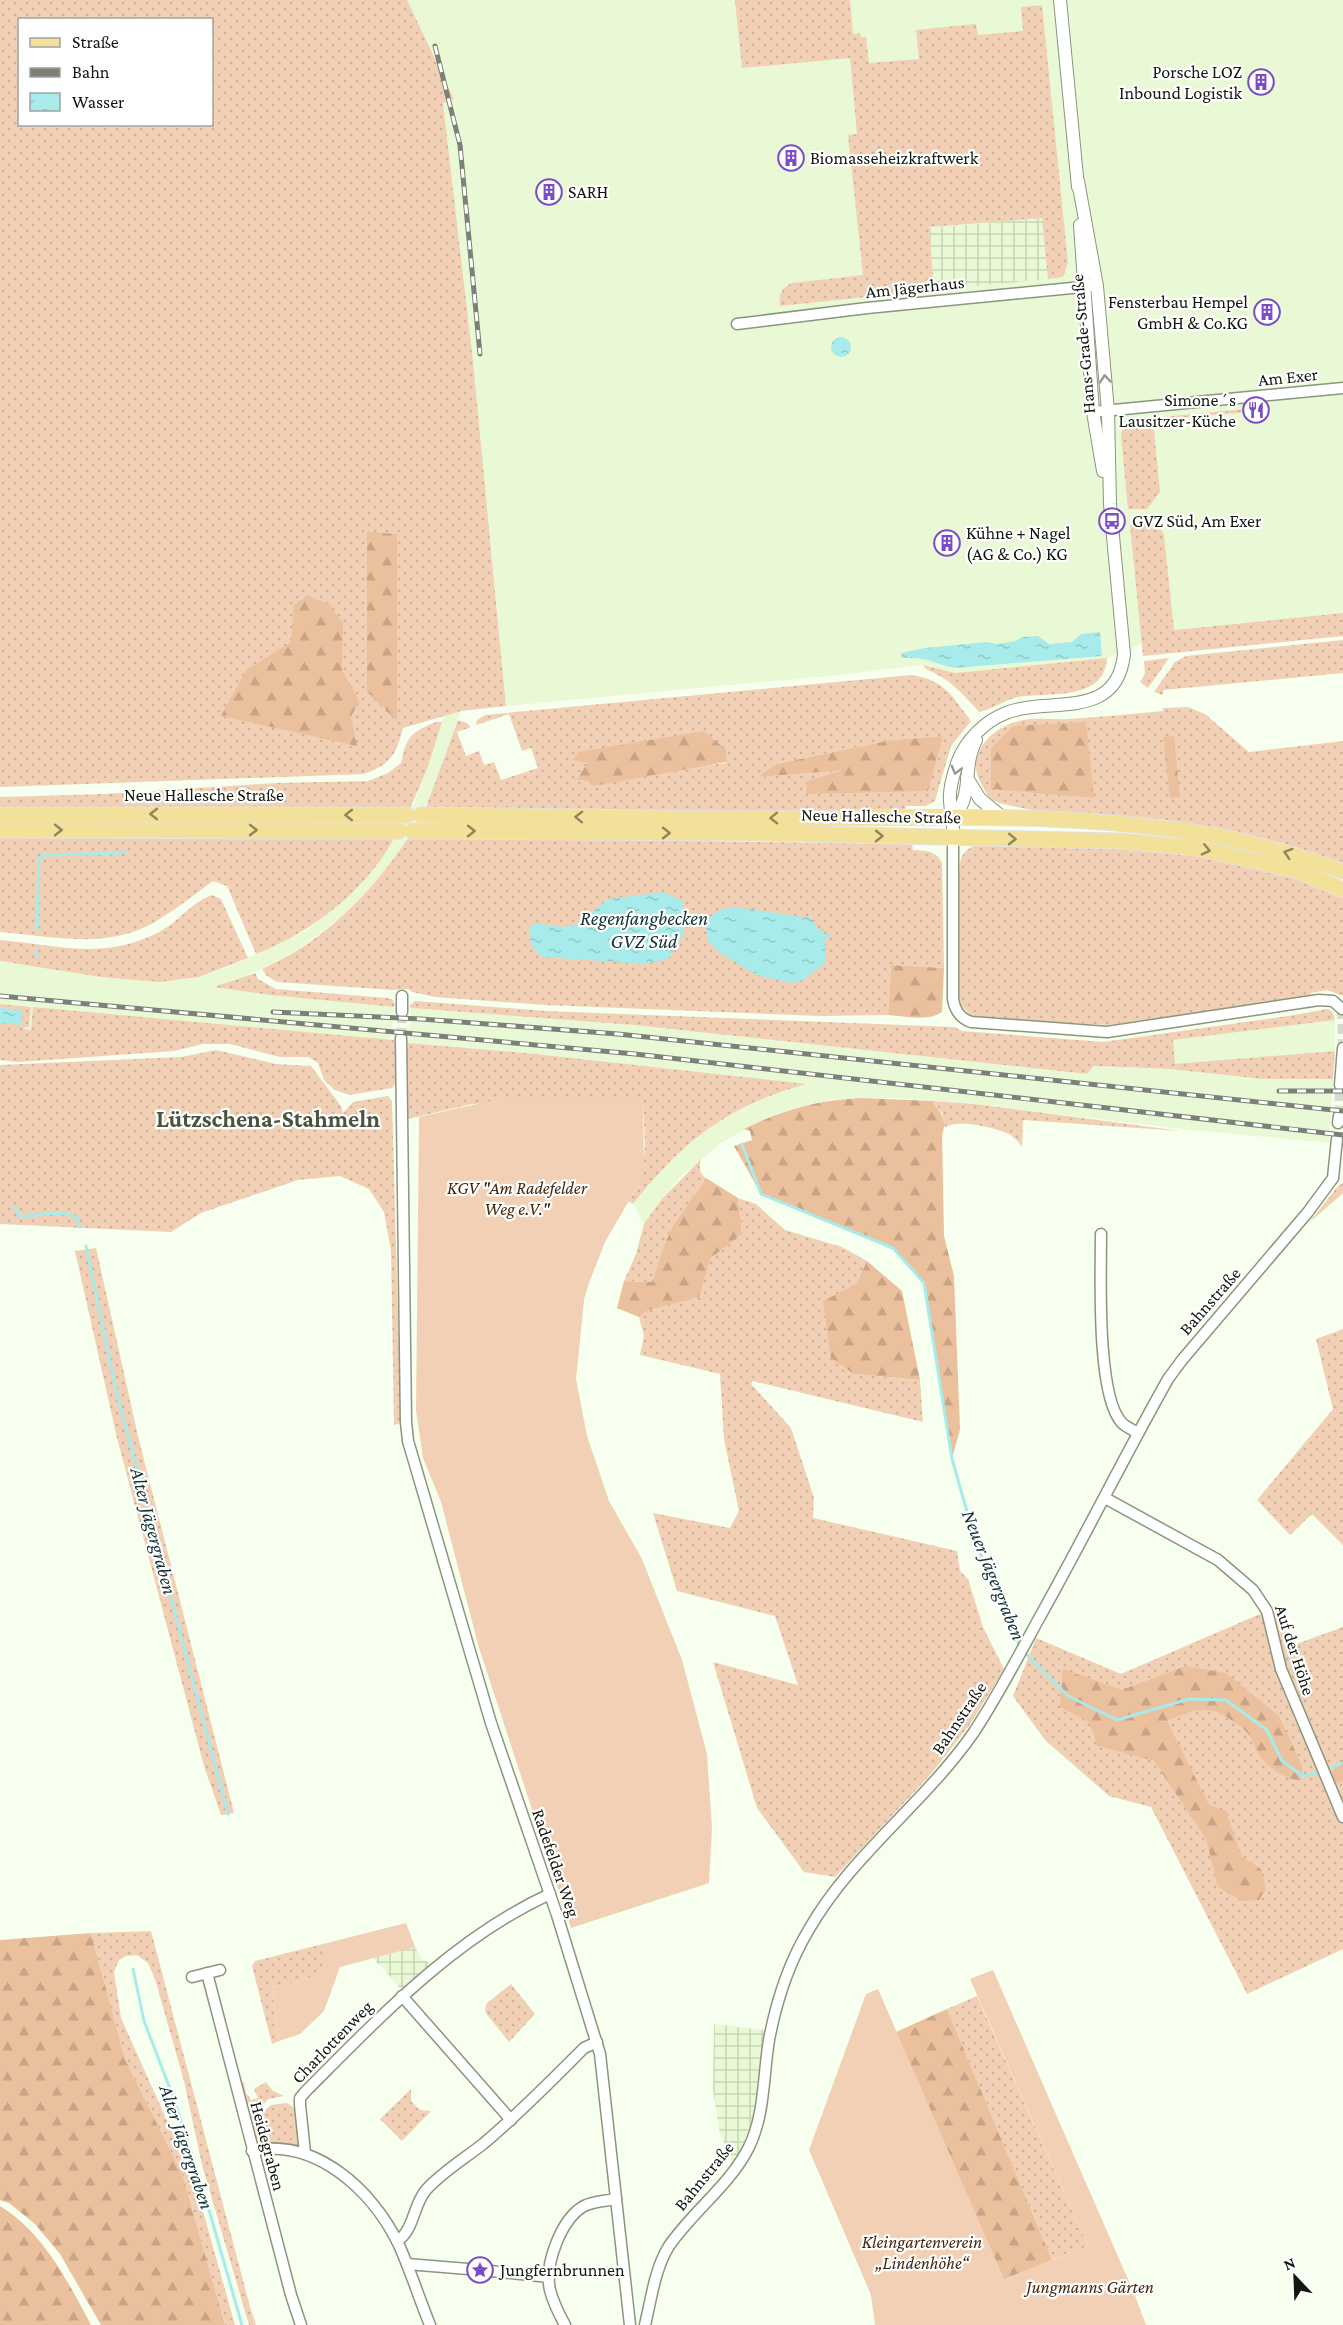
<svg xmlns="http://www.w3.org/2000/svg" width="1343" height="2325" viewBox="0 0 1343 2325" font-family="'Crimson Pro',serif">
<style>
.built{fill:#e9f9d6}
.industrial{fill:url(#industrial-grid)}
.grass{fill:url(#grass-dots);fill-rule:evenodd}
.forest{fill:url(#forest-firs)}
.garden{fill:#f2d0b5}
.water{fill:url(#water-ripples)}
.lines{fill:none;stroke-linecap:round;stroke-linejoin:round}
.stream{stroke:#a7ebea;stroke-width:3}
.minor-tunnel{stroke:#d5dccc;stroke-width:10;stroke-dasharray:10 5;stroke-linecap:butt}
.minor-casing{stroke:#8a967d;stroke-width:13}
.tertiary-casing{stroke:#8a967d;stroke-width:14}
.primary-casing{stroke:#e3e3e2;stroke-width:17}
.minor{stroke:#fff;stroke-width:10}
.tertiary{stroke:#fff;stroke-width:12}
.primary{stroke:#f4e199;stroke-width:15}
.rail-casing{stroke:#7b8174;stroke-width:5}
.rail{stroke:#fff;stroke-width:3;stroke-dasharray:9;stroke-linecap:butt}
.oneway{stroke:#959793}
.oneway2{stroke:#8f875a}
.labels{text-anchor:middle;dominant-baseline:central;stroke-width:4.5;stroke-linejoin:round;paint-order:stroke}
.poi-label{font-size:18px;fill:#13180e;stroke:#fff;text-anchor:start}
.street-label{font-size:18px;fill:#13180e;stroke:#fff}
.park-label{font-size:18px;font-style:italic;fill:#44270c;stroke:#fff}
.water-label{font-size:20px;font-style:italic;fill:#133435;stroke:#fff}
.district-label{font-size:24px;font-weight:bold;fill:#4a543d;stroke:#fff}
</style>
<defs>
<pattern id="industrial-grid" width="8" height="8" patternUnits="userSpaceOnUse" patternTransform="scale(1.5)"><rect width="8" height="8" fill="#e9f9d6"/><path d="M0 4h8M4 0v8" fill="none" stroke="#c7d5b6"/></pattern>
<pattern id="grass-dots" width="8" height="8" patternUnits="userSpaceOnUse" patternTransform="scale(1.5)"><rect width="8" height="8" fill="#f2d0b5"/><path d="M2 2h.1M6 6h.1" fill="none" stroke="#cfb29a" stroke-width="1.8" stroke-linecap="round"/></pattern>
<pattern id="forest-firs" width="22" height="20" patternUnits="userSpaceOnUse" patternTransform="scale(1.5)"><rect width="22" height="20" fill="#ebc09d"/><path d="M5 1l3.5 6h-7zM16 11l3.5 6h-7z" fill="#c9a486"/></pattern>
<pattern id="water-ripples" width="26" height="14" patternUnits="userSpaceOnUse" patternTransform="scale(1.5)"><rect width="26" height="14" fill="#a7ebea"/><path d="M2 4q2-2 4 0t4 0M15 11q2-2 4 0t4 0" fill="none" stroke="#8fc9c8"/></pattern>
</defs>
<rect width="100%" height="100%" fill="#f7ffee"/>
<g class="built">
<polygon points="405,0 1343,0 1343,613 1174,630 1107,658 955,673 923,665 830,676 506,706 490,535 481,655 429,800 405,843 391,864 370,888 342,916 308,942 276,963 216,987 270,995 394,1007 391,1038 376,1040 33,1008 32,1030 0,1027 0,961 160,982 199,977 235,964 304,932 333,910 357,887 390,846 415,802 444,712"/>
<polygon points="411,1008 634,1025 1087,1074 1093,1066 1170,1069 1263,1079 1333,1079 1329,1143 1181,1129 975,1104 892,1098 835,1099 788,1110 766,1118 721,1143 680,1177 644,1224 633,1204 675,1154 716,1122 737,1111 760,1099 804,1084 536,1054 408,1043"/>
<polygon points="1335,1020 1335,1051 1175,1065 1172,1040"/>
</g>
<g class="industrial">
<polygon points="1042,218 1048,279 934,290 929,228"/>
<polygon points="415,1947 423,1960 431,1963 401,1989 372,1957"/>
<polygon points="714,2024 765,2030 756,2109 741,2150 732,2164 719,2130 713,2090"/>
</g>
<g class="grass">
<path d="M0,0H407L454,99L443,103L473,362L506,706L461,711L403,728C396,755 391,764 364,774L0,787ZM20,20H212V124H20Z"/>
<path d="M735,0H850L853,34L860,33L861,37H866L869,63L919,59L916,30L976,24L978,35L1023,31L1021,7L1042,5L1068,263L1063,277L1048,279L1042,218L929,227L934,290L780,306C779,294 781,288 792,283L863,275L848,135L857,134L850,58L742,68Z"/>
<path d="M1247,409L1248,412L1153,420L1160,492L1147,509H1128L1121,436C1123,424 1128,421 1140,419Z"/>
<polygon points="1148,522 1159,526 1164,535 1174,630 1343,613 1343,636 1143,656 1130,525"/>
<polygon points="1343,640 1343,673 1163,690 1163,695 1154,692 1175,662 1186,656"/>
<path d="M1107,658C1105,702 1047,692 1018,697C1004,700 993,709 979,712C963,694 949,678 926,669L923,665L955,673Z"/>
<polygon points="1169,658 1148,688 1140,682 1145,674 1144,661"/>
<path d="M911,675C945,680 951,695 971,721L951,746L935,801L926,806H906L905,812L425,810L458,720L467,723L471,727L457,732L466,756L479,751L484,765L494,762L501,780L538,768L531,748L522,751L509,714L476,725L477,720L485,715ZM943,736L806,794L849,769L759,777L776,764L891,740ZM726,751V763L588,781L576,780L587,763L573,759Z"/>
<path d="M1188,707L1205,714L1249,752L1343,741V864C1271,835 1194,823 1117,816C1078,812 1038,814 1000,803C988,800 985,791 980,781C967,757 988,732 1010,724C1028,716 1049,720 1068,719C1100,717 1131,714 1163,711V708Z"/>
<path d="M436,722H442L427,769L410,809L0,808V797L105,794L277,783L368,781L388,773L401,763C407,736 411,732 436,722Z"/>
<path d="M0,836L395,837C365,891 313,932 256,954L227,886L213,881C194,895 174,911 153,923C106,950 51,936 0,932Z"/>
<path d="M409,837L912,844L913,850C925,851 936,850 942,863L944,968L891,965L888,1015L821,1016L546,1005L435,997L412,992L408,989L393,990L277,982L266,975L262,969C323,943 373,891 409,837Z"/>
<path d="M976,845L1175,850L1274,869L1343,894V996L1327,990L1311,993V997L1108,1025L974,1018L961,1006L958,997L959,878C960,861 959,852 976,845Z"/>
<path d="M212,895L221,899L248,958L199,977L160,982L101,977L0,961V940C57,945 104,961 159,932C177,923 192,902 212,895Z"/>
<polygon points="255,973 258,979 276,989 387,998 392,999 395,1004 394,1007 270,995 214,987"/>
<polygon points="415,1001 546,1011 954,1027 962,1031 1103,1042 1288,1016 1327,1009 1332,1011 1335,1020 1173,1040 1175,1064 1335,1051 1333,1079 1263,1079 1170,1069 1094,1066 1087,1074 634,1025 411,1008 409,1006"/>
<path d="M0,1004L31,1007L29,1027L21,1028L31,1030L33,1007L394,1040C397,1055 404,1076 392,1088L349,1095L335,1090L324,1080L318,1063L309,1057H280L230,1044H203L174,1051L18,1062L0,1060Z"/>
<path d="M408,1043L536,1054L806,1084C727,1106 683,1141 633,1204L628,1201C651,1174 644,1134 643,1100L472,1104L408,1119L406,1057Z"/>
<polygon points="216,1050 276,1064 311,1066 341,1106 343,1113 353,1102 388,1096 392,1101 401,1423 394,1425 391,1251 384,1212 369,1189 340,1176 298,1180 201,1213 171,1232 0,1224 0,1065 181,1057"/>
<path d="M932,1101L975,1104L1181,1131L1023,1120L1022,1147C1019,1142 1014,1137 1009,1134C997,1128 955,1118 945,1128L942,1113Z"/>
<path d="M701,1159C699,1168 699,1172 706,1178L673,1225L663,1248L652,1282L624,1281L636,1254L644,1224L662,1199Z"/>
<polygon points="1343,1183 1343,1193 1309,1223 1338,1186"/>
<polygon points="738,1198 756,1204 785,1230 842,1247 867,1261 856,1284 854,1374 920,1380 923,1422 753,1381 751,1384 791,1428 814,1498 813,1518 957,1551 960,1571 968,1579 983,1627 1004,1669 971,1723 931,1774 835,1877 804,1872 757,1808 713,1662 798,1685 775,1616 677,1591 653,1513 730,1528 739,1511 724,1439 720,1374 640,1355 644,1336 639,1317 649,1310 699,1296 711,1258 742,1234"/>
<polygon points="96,1248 138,1436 234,1813 221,1815 204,1766 117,1438 75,1251"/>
<polygon points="1343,1329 1343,1545 1312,1514 1290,1535 1257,1500 1333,1409 1316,1339"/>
<polygon points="1276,1607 1291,1646 1343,1627 1343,1949 1247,1994 1151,1807 1109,1796 1045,1740 1013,1696 1036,1638 1121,1674"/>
<polygon points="151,1931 250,2307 256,2325 249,2325 202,2165 184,2081 155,1979 148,1963 137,1955 126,1956 119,1960 114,1972 121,2018 195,2183 235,2325 225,2325 183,2176 125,2059 91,1933"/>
<polygon points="323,1944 323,1974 272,1988 279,2041 272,2044 252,1966 255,1961"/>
<polygon points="511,1984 535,2014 509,2042 485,2012 486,2004"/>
<polygon points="977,1996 1088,2246 1052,2260 947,2009"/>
<polygon points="244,2082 246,2093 251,2100 258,2098 254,2089 266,2082 273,2091 284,2096 268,2099 262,2106 247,2109 239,2084"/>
<polygon points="411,2089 411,2101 420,2110 431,2111 402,2141 380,2119"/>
<path d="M286,2103C302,2108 299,2132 300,2146L257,2143L249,2114L265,2110L271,2105Z"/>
</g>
<g class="forest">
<polygon points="367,532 397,534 397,721 367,691"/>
<polygon points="307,596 329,604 343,623 342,670 359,701 351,717 357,746 221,716 246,670 291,642 294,605"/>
<polygon points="1086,722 1094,798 991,789 991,748 1013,726"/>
<polygon points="704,731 726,750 726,762 593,786 588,781 576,780 587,763 573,760 578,752"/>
<polygon points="943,736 928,791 806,794 807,781 845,770 758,777 776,764 891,740"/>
<polygon points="1174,736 1180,797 1170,798 1163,737"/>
<path d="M891,965L944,968L942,1012C927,1022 905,1016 888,1015Z"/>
<path d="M861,1098L932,1101C940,1111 948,1121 942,1134L944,1236L954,1276L960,1429L952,1459L924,1283L893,1248L761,1194L734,1146L752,1140L750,1131L744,1129C782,1110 818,1100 861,1098Z"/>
<polygon points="706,1178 738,1198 742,1234 711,1258 699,1297 649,1310 639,1317 617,1308 624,1281 652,1282 663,1248 673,1225"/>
<polygon points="867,1261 902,1291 920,1380 854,1374 831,1358 823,1301 856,1284"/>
<path d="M1186,1666L1226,1673L1279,1716L1303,1768L1298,1780C1284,1779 1268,1767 1260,1756C1255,1749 1254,1741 1249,1735C1246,1730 1240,1726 1235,1723C1212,1703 1192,1709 1167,1721L1209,1805L1226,1811L1241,1856L1261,1869L1266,1889L1259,1900L1242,1901L1218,1887L1206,1839L1154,1761L1098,1746L1089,1722L1060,1707L1063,1669L1122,1690Z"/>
<polygon points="1343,1760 1343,1781 1337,1783 1328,1776"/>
<polygon points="91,1933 125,2059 183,2176 225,2325 101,2325 60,2254 35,2224 9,2203 0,2200 0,1940"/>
<polygon points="947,2009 1052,2260 1004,2280 896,2032"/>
<path d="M0,2206C44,2233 68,2282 91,2325H0Z"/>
</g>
<g class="garden">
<polygon points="499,1099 643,1100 644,1159 642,1178 605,1242 589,1283 584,1300 576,1379 587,1436 609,1501 642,1559 682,1660 707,1754 712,1828 709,1883 571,1928 479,1648 441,1502 423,1458 416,1411 419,1117"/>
<polygon points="406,1923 415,1947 340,1967 324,2011 300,2034 279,2041 272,1988 322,1974 323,1944"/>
<polygon points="993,1970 1134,2293 1146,2325 875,2325 871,2295 809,2150 866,1994 878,1989 1004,2279 1088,2246 970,1979"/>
</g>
<g class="water">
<circle cx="841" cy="347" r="10"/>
<path d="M1100,632L1102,656L955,668C935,663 922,656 902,658L901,653L925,648L987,642L997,644L1016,641L1022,637L1038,636L1049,644L1072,642L1081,634Z"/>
<path d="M663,892L683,901V935L668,959L645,964L543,957C531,948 529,942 530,927L535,923L562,927L578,924L608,899Z"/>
<path d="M735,907L811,918L818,929H824L826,956L824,964L803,980L791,983L757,975L717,951L707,940L706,923C713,911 722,908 735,907Z"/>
<polygon points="0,1008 22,1010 21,1025 0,1023"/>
</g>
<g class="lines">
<g class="stream">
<polyline points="37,930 39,858 46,855 122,853 125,850"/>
<polyline points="821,936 831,936"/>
<polyline points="37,956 37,951"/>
<polyline points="742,1144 761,1194 893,1248 924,1283 952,1459 976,1543 1010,1627 1021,1648"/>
<path d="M15,1207L19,1216C37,1217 62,1208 77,1218L80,1227"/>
<polyline points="86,1246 116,1390 228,1814"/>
<polyline points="1025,1653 1068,1696 1117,1720 1189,1699 1226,1700 1267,1730 1282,1761 1303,1776 1317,1773"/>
<polyline points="1332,1767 1343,1763"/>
<polyline points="133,1969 144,2021 174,2099 203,2189 242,2325"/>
</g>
<g class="minor-tunnel">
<polyline points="1342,1009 1343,1048"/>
<polyline points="401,1038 402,1012"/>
<polyline points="1339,1116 1340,1085"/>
</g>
<g class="minor-casing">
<g id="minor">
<polyline points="737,324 867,308 1092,286"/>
<polyline points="1093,412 1343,388"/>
<path d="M953,837V999C955,1011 960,1018 971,1022L1107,1032L1319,1000L1333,1001L1342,1009"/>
<polyline points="402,996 402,1012"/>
<polyline points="401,1038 406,1422 408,1441 491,1723 557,1915 600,2054 630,2325"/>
<polyline points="1340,1085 1343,1048"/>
<polyline points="1338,1123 1339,1116"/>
<path d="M1101,1234C1101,1273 1096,1396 1122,1423C1126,1427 1133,1430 1138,1433"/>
<polyline points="1105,1498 1218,1560 1253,1590 1267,1611 1281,1669 1343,1817"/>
<polyline points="207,1973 291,2295 301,2325"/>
<polyline points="192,1977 220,1970"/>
<polyline points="402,1996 511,2120"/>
<path d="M252,2151C315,2137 372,2190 398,2243C410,2269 419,2298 430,2325"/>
<path d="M305,2153L300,2105V2098L306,2091C380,2017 454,1938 550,1894"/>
<path d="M397,2241C414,2231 413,2205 426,2190C442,2172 464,2159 483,2144C519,2114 551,2081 584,2048L597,2042"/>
<polyline points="407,2264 468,2269"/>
<polyline points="490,2271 549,2277"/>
<path d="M565,2325C559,2314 553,2302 550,2290C544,2265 561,2219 584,2206C593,2201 606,2201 616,2199"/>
<path d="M645,2325C651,2300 655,2268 669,2246C693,2211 730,2185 749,2147C765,2114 763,2076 769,2040C776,2003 789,1963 808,1931C851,1855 925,1803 974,1732C997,1697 1017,1659 1037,1622C1082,1542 1123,1459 1168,1379L1182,1360L1308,1212L1333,1178L1337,1139"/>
</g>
</g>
<g class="tertiary-casing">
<g id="tertiary">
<polyline points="1060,0 1078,187"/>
<polyline points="1080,225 1093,412 1103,471"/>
<polyline points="967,778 980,799 1003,818"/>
<path d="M954,818C974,792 962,767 976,740"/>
<path d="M953,837C954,822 951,815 950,801C949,789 954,772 958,761C966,740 985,721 1006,713C1049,696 1117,722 1124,654L1110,504L1108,411L1097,286L1078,181"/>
</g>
</g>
<g class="primary-casing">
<g id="primary">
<polyline points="0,815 407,815"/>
<path d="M421,815C536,816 651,819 766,819C910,818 1056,811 1199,833C1248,840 1296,856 1343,871"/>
<polyline points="0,830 399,831"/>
<polyline points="412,831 757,833 1121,841 1196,848 1295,870 1343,890"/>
</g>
</g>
<use href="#minor" class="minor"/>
<use href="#tertiary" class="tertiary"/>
<use href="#primary" class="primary"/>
<g class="rail-casing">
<g id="rail">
<polyline points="435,46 460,145 480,354"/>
<polyline points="0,996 635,1054 1343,1135"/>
<polyline points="273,1012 421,1019 618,1034 1343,1111"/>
<polyline points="1279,1091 1343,1091"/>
</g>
</g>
<use href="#rail" class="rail"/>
</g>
<defs><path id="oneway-chevron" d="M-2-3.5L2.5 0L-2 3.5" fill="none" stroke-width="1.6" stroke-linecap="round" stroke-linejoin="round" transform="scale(1.5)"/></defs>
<g class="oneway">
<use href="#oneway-chevron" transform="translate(1105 379) rotate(-95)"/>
<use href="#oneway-chevron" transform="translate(956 770) rotate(105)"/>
</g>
<g class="oneway2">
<use href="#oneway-chevron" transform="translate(154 814) rotate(180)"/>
<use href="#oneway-chevron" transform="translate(349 815) rotate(-180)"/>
<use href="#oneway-chevron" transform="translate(579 817) rotate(-179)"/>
<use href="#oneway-chevron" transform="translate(774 818) rotate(179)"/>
<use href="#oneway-chevron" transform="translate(58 830)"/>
<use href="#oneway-chevron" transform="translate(253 830)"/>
<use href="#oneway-chevron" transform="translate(471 831)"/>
<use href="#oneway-chevron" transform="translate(666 833)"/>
<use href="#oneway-chevron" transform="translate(879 836) rotate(1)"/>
<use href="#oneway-chevron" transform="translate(1012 839) rotate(1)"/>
<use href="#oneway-chevron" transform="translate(1206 850) rotate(13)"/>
<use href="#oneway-chevron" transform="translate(1288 853) rotate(-162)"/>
</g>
<defs>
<g id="building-ring" transform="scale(1.35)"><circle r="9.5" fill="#fff" stroke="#7a4dc6" stroke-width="1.5"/><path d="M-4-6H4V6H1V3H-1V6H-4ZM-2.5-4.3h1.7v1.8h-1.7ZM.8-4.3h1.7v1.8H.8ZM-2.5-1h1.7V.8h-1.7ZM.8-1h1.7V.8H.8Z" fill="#7a4dc6"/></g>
<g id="restaurant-ring" transform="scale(1.35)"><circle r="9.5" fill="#fff" stroke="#7a4dc6" stroke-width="1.5"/><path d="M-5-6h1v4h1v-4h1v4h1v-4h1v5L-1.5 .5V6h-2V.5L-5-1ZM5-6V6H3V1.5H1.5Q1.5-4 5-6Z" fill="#7a4dc6"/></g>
<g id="bus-ring" transform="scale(1.35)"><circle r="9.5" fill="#fff" stroke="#7a4dc6" stroke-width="1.5"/><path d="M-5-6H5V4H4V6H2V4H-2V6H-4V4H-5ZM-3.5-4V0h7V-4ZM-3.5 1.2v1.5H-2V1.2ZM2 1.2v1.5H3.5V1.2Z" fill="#7a4dc6"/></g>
<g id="sight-ring" transform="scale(1.35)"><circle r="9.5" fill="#fff" stroke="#7a4dc6" stroke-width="1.5"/><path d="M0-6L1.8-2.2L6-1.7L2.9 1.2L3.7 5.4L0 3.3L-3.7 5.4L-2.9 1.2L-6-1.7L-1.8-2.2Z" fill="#7a4dc6"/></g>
</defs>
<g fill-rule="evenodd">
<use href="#building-ring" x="1261" y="82"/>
<use href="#building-ring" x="791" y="158"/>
<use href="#building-ring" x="549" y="192"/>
<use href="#building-ring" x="1267" y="312"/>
<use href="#restaurant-ring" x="1256" y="410"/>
<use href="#bus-ring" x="1112" y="521"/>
<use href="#building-ring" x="947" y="543"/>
<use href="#sight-ring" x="480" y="2270"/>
</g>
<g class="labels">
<g class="poi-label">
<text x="1242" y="72" text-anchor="end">Porsche LOZ<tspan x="1242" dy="21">Inbound Logistik</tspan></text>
<text x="810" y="158">Biomasseheizkraftwerk</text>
<text x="568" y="192">SARH</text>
<text x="1248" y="302" text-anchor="end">Fensterbau Hempel<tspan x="1248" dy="21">GmbH &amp; Co.KG</tspan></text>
<text x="1236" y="400" text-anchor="end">Simone´s<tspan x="1236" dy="21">Lausitzer-Küche</tspan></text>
<text x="1132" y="521">GVZ Süd, Am Exer</text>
<text x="966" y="533">Kühne + Nagel<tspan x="966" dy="21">(AG &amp; Co.) KG</tspan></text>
<text x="500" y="2270">Jungfernbrunnen</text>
</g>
<g class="street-label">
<text transform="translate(915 287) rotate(-6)">Am Jägerhaus</text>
<text transform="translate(1083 344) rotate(-95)">Hans-Grade-Straße</text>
<text transform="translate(1288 377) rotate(-6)">Am Exer</text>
<text x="204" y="795">Neue Hallesche Straße</text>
<text transform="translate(881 816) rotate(1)">Neue Hallesche Straße</text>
<text transform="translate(1210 1301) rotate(-49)">Bahnstraße</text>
<text transform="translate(1295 1650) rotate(72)">Auf der Höhe</text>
<text transform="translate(959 1718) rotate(-56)">Bahnstraße</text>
<text transform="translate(556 1863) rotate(71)">Radefelder Weg</text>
<text transform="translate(332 2042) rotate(-46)">Charlottenweg</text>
<text transform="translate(268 2146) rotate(75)">Heidegraben</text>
<text transform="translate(704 2176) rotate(-51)">Bahnstraße</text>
</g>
<g class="park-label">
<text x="517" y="1188">KGV "Am Radefelder<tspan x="517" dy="21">Weg e.V."</tspan></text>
<text x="922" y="2242">Kleingartenverein<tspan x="922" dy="21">„Lindenhöhe“</tspan></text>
<text x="1090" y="2287">Jungmanns Gärten</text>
</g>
<g class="water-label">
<text x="644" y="918">Regenfangbecken<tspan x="644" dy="23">GVZ Süd</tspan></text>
<text transform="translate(154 1531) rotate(75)">Alter Jägergraben</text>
<text transform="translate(994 1575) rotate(68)">Neuer Jägergraben</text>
<text transform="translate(187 2147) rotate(71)">Alter Jägergraben</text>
</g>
<g class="district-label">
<text x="268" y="1118">Lützschena-Stahmeln</text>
</g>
</g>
<rect x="18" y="18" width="195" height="108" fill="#ffffff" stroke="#a1a39f" stroke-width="1.5"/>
<rect x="30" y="38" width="30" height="9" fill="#f4e199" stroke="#a1a39f" stroke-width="1.5"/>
<text x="72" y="48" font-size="18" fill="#13180e">Straße</text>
<rect x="30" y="68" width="30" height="9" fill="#7b8174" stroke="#a1a39f" stroke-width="1.5"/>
<text x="72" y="78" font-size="18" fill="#13180e">Bahn</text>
<rect x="30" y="93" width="30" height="18" fill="url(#water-ripples)" stroke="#a1a39f" stroke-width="1.5"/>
<text x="72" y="108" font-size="18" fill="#13180e">Wasser</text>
<g transform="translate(1295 2277) rotate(337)" stroke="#ffffff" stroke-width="4.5" paint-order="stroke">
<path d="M0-4.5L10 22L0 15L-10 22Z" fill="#13180e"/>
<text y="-9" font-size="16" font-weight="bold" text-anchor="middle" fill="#13180e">N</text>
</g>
</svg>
